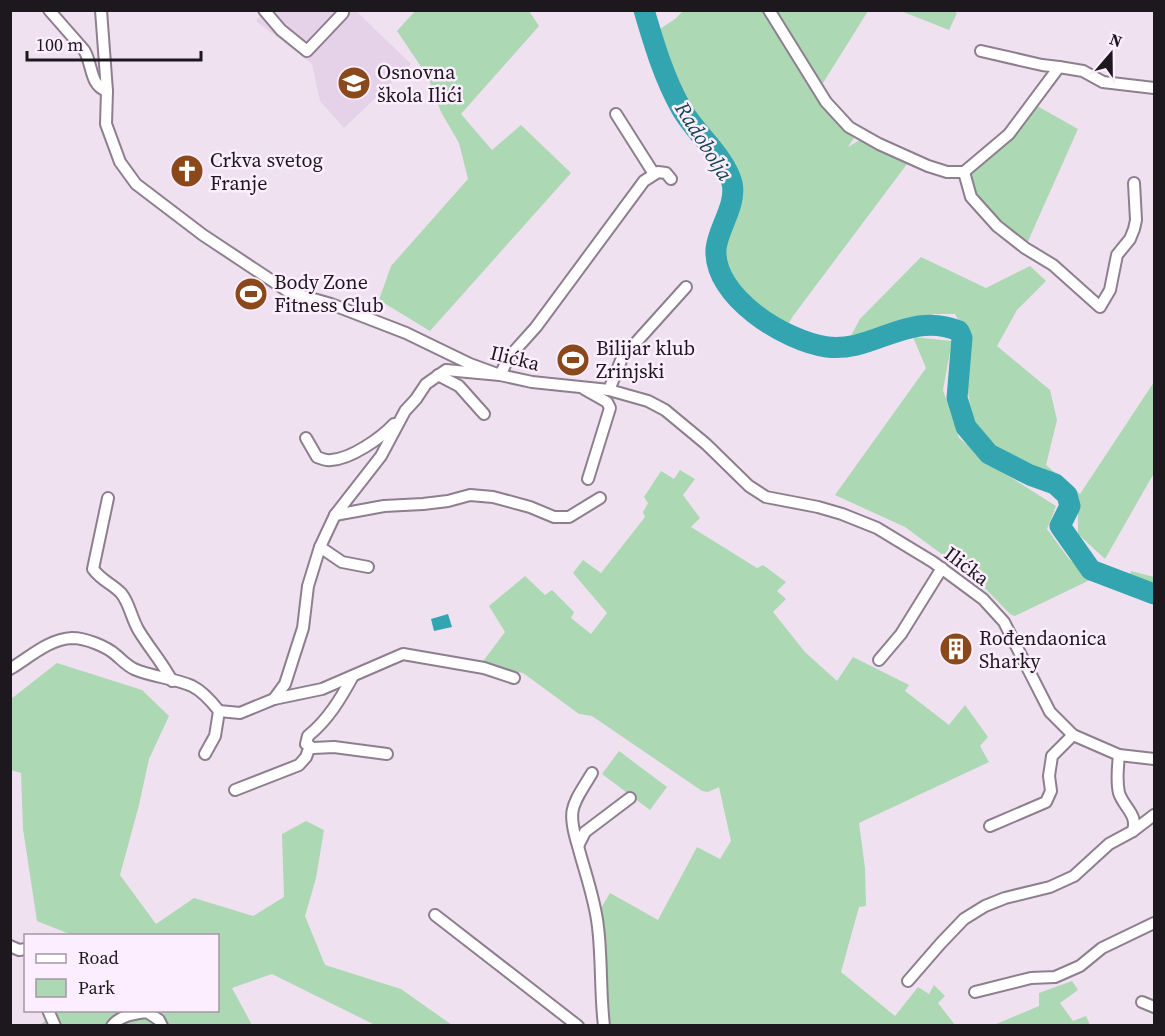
<svg xmlns="http://www.w3.org/2000/svg" width="1165" height="1036" viewBox="0 0 1165 1036" font-family="'Source Serif 4',serif">
<style>
.built{fill:#e6d2e8}
.green{fill:#acd8b4}
.water{fill:#33a5b1}
.lines{fill:none;stroke-linecap:round;stroke-linejoin:round}
.river{stroke:#33a5b1;stroke-width:21}
.street-casing{stroke:#8d7f8e;stroke-width:14}
.street{stroke:#fff;stroke-width:10}
.labels{text-anchor:middle;dominant-baseline:central;stroke-width:5;stroke-linejoin:round;paint-order:stroke}
.poi-label{font-size:20px;fill:#1d181e;stroke:#fdeeff;text-anchor:start}
.street-label{font-size:20px;fill:#1d181e;stroke:#fdeeff}
.water-label{font-size:21px;font-style:italic;fill:#15464b;stroke:#fdeeff}
</style>
<rect width="100%" height="100%" fill="#f0e1f1"/>
<polygon class="built" points="264,11 356,11 411,64 344,128 320,101 312,64 256,21"/>
<g class="green">
<polygon points="416,10 529,11 539,26 461,114 492,150 521,125 571,173 430,331 379,300 391,266 468,179 459,143 441,112 428,77 397,31"/>
<polygon points="951,10 957,13 949,30 901,11"/>
<polygon points="683,11 868,11 818,91 831,113 854,138 848,147 865,137 910,160 793,316 783,333 740,303 720,276 716,249 733,194 732,182 721,163 681,109 656,51 651,35 675,19"/>
<polygon points="1032,103 1078,129 1025,248 977,203 964,172"/>
<polygon points="921,257 986,288 1030,266 1046,281 1017,310 997,346 1050,390 1057,420 1046,465 1080,494 1154,382 1154,473 1105,559 1078,534 1078,510 1072,493 1042,471 995,447 973,420 966,382 969,340 955,314 934,314 848,341 860,319"/>
<polygon points="913,337 952,341 943,390 959,438 1002,472 1056,506 1047,529 1069,559 1092,579 1015,616 1010,614 978,581 905,527 835,495 926,368"/>
<polygon points="680,470 695,479 683,495 700,518 691,527 757,568 763,565 786,582 777,591 786,599 773,612 805,652 837,681 853,657 909,685 905,691 949,725 965,705 988,737 980,746 989,762 859,823 865,868 866,906 859,907 841,972 895,1016 918,987 929,994 934,985 945,996 938,1003 955,1025 604,1025 594,920 610,893 658,920 697,847 720,859 731,841 719,787 708,792 702,791 592,716 579,714 523,673 481,664 505,632 489,606 525,576 545,595 552,590 574,612 571,618 591,634 607,613 573,573 583,560 601,573 645,517 643,512 648,503 644,497 661,471 674,479"/>
<polygon points="1131,571 1154,577 1154,594 1127,584"/>
<polygon points="57,663 142,690 169,716 149,759 139,805 120,875 156,924 194,898 253,916 284,897 282,834 306,821 324,830 316,878 305,916 325,965 401,989 452,1025 375,1025 272,974 232,988 252,1025 39,1025 61,1011 218,1010 218,936 72,935 37,921 23,829 21,773 11,770 11,699"/>
<polygon points="619,751 667,787 650,810 602,774"/>
<polygon points="1072,981 1078,990 1060,1003 1073,1021 1086,1016 1090,1025 994,1025 1039,1006 1039,993"/>
</g>
<polygon class="water" points="448,614 452,627 434,631 431,619"/>
<g class="lines">
<path class="river" d="M644,10C654,44 664,78 681,108C694,132 725,156 732,183C737,205 718,228 716,249C713,297 785,341 827,347C873,353 909,310 959,331L962,338L957,398L966,427L989,454L1030,475L1055,484L1067,495L1070,506L1060,526L1091,570L1154,594"/>
<g class="street-casing">
<g id="street">
<path d="M49,10L84,50C93,64 89,85 107,91"/>
<polyline points="101,10 107,91 106,124 120,162 136,184 203,235 289,292 331,304 406,333 470,364 500,375 532,382 609,390 648,401 665,410 706,444 749,486 766,497 818,507 842,514 877,528 933,562 983,599 1004,622 1050,712 1073,735 1119,755 1154,759"/>
<polyline points="264,10 281,30 307,51 343,13"/>
<polyline points="769,10 826,102 849,127 879,144 928,166 947,172 964,172 971,197 997,226 1025,248 1053,265 1100,307 1110,290 1117,255 1130,239 1134,229 1136,220 1134,183"/>
<polyline points="981,51 1042,65 1059,67"/>
<polyline points="616,114 654,174"/>
<polyline points="964,172 1009,134 1059,67 1083,71 1103,82 1154,88"/>
<polyline points="438,375 459,386 484,414"/>
<polyline points="584,389 607,402 610,408 588,479"/>
<polyline points="609,390 622,358 686,287"/>
<path d="M306,438L317,457C322,459 327,461 331,460C351,459 381,438 394,424"/>
<path d="M108,498L93,569C102,581 111,583 121,593C130,604 131,618 139,631C150,649 162,662 172,681"/>
<polyline points="335,515 384,506 423,504 448,501 470,495 493,497 530,507 554,517 569,517 600,498"/>
<polyline points="320,547 342,562 368,567"/>
<polyline points="879,660 901,634 942,568"/>
<path d="M10,669C30,657 49,639 72,638C85,638 106,646 116,655C122,660 126,665 134,669C152,677 174,678 192,686C202,691 212,702 219,711L215,736L205,754"/>
<path d="M353,676C341,698 328,720 308,736L306,744L313,748L334,747L387,754"/>
<polyline points="274,699 322,689 403,654 484,668 514,678"/>
<polyline points="219,711 240,713 274,699 285,684 303,628 308,586 320,547 335,515 381,456 405,411 416,399 426,384 446,370 500,375 509,357 536,327 644,181 658,172 666,173 671,179"/>
<path d="M1119,755C1118,767 1116,780 1119,793C1124,808 1138,814 1133,831"/>
<path d="M592,773C573,805 566,808 578,846L585,832L630,798"/>
<polyline points="235,790 299,765 306,757 310,746"/>
<polyline points="990,826 1046,802 1051,791 1049,776 1052,756 1073,735"/>
<path d="M578,846C585,873 595,899 598,927C602,960 600,993 604,1026"/>
<polyline points="435,915 578,1026"/>
<polyline points="10,946 19,950 26,949"/>
<polyline points="908,981 941,943 964,919 985,906 1005,898 1050,887 1074,876 1109,844 1133,831 1154,815"/>
<polyline points="975,992 1031,978 1055,977 1080,966 1102,948 1154,923"/>
<polyline points="1142,1002 1154,1007"/>
<polyline points="48,1010 55,1026"/>
<path d="M112,1026C120,1015 135,1014 147,1012L159,1020L162,1026"/>
</g>
</g>
<use href="#street" class="street"/>
</g>
<defs>
<g id="school-disc" transform="scale(1.725)"><circle r="9.5" fill="#8b481a" stroke="#fdeeff"/><path d="M0-5L7-2L0 1L-7-2ZM-4 1L0 2.5L4 1V4Q0 6-4 4Z" fill="#fff"/></g>
<g id="church-disc" transform="scale(1.725)"><circle r="9.5" fill="#8b481a" stroke="#fdeeff"/><path d="M-1.2-6h2.4v3.5h3.3v2.4h-3.3V6h-2.4V-.1h-3.3v-2.4h3.3Z" fill="#fff"/></g>
<g id="stadium-disc" transform="scale(1.725)"><circle r="9.5" fill="#8b481a" stroke="#fdeeff"/><path d="M0-5a6.5 5 0 1 0 0 10a6.5 5 0 1 0 0-10ZM-3.5-1.8h7v3.6h-7Z" fill="#fff"/></g>
<g id="building-disc" transform="scale(1.725)"><circle r="9.5" fill="#8b481a" stroke="#fdeeff"/><path d="M-4-6H4V6H1V3H-1V6H-4ZM-2.5-4.3h1.7v1.8h-1.7ZM.8-4.3h1.7v1.8H.8ZM-2.5-1h1.7V.8h-1.7ZM.8-1h1.7V.8H.8Z" fill="#fff"/></g>
</defs>
<g fill-rule="evenodd">
<use href="#school-disc" x="354" y="83"/>
<use href="#church-disc" x="187" y="171"/>
<use href="#stadium-disc" x="251" y="294"/>
<use href="#stadium-disc" x="573" y="360"/>
<use href="#building-disc" x="956" y="649"/>
</g>
<g class="labels">
<g class="poi-label">
<text x="377" y="72">Osnovna<tspan x="377" dy="23">škola Ilići</tspan></text>
<text x="210" y="160">Crkva svetog<tspan x="210" dy="23">Franje</tspan></text>
<text x="274" y="282">Body Zone<tspan x="274" dy="23">Fitness Club</tspan></text>
<text x="596" y="348">Bilijar klub<tspan x="596" dy="23">Zrinjski</tspan></text>
<text x="979" y="638">Rođendaonica<tspan x="979" dy="23">Sharky</tspan></text>
</g>
<g class="street-label">
<text transform="translate(515 358) rotate(14)">Ilićka</text>
<text transform="translate(967 566) rotate(37)">Ilićka</text>
</g>
<g class="water-label">
<text transform="translate(704 141) rotate(58)">Radobolja</text>
</g>
</g>
<rect width="1165" height="1036" fill="none" stroke="#1d181e" stroke-width="24"/>
<rect x="24" y="934" width="195" height="78" fill="#fdeeff" stroke="#a398a5" stroke-width="1.5"/>
<rect x="36" y="954" width="30" height="9" fill="#ffffff" stroke="#a398a5" stroke-width="1.5"/>
<text x="78" y="964" font-size="18" fill="#1d181e">Road</text>
<rect x="36" y="979" width="30" height="18" fill="#acd8b4" stroke="#a398a5" stroke-width="1.5"/>
<text x="78" y="994" font-size="18" fill="#1d181e">Park</text>
<g transform="translate(1111 54) rotate(20)" stroke="#fdeeff" stroke-width="4.5" paint-order="stroke">
<path d="M0-4.5L10 22L0 15L-10 22Z" fill="#1d181e"/>
<text y="-9" font-size="16" font-weight="bold" text-anchor="middle" fill="#1d181e">N</text>
</g>
<path d="M27 51v9h174v-9" fill="none" stroke="#1d181e" stroke-width="3"/>
<text x="36" y="51" font-size="18" fill="#1d181e" stroke="#fdeeff" stroke-width="4.5" paint-order="stroke">100 m</text>
</svg>
